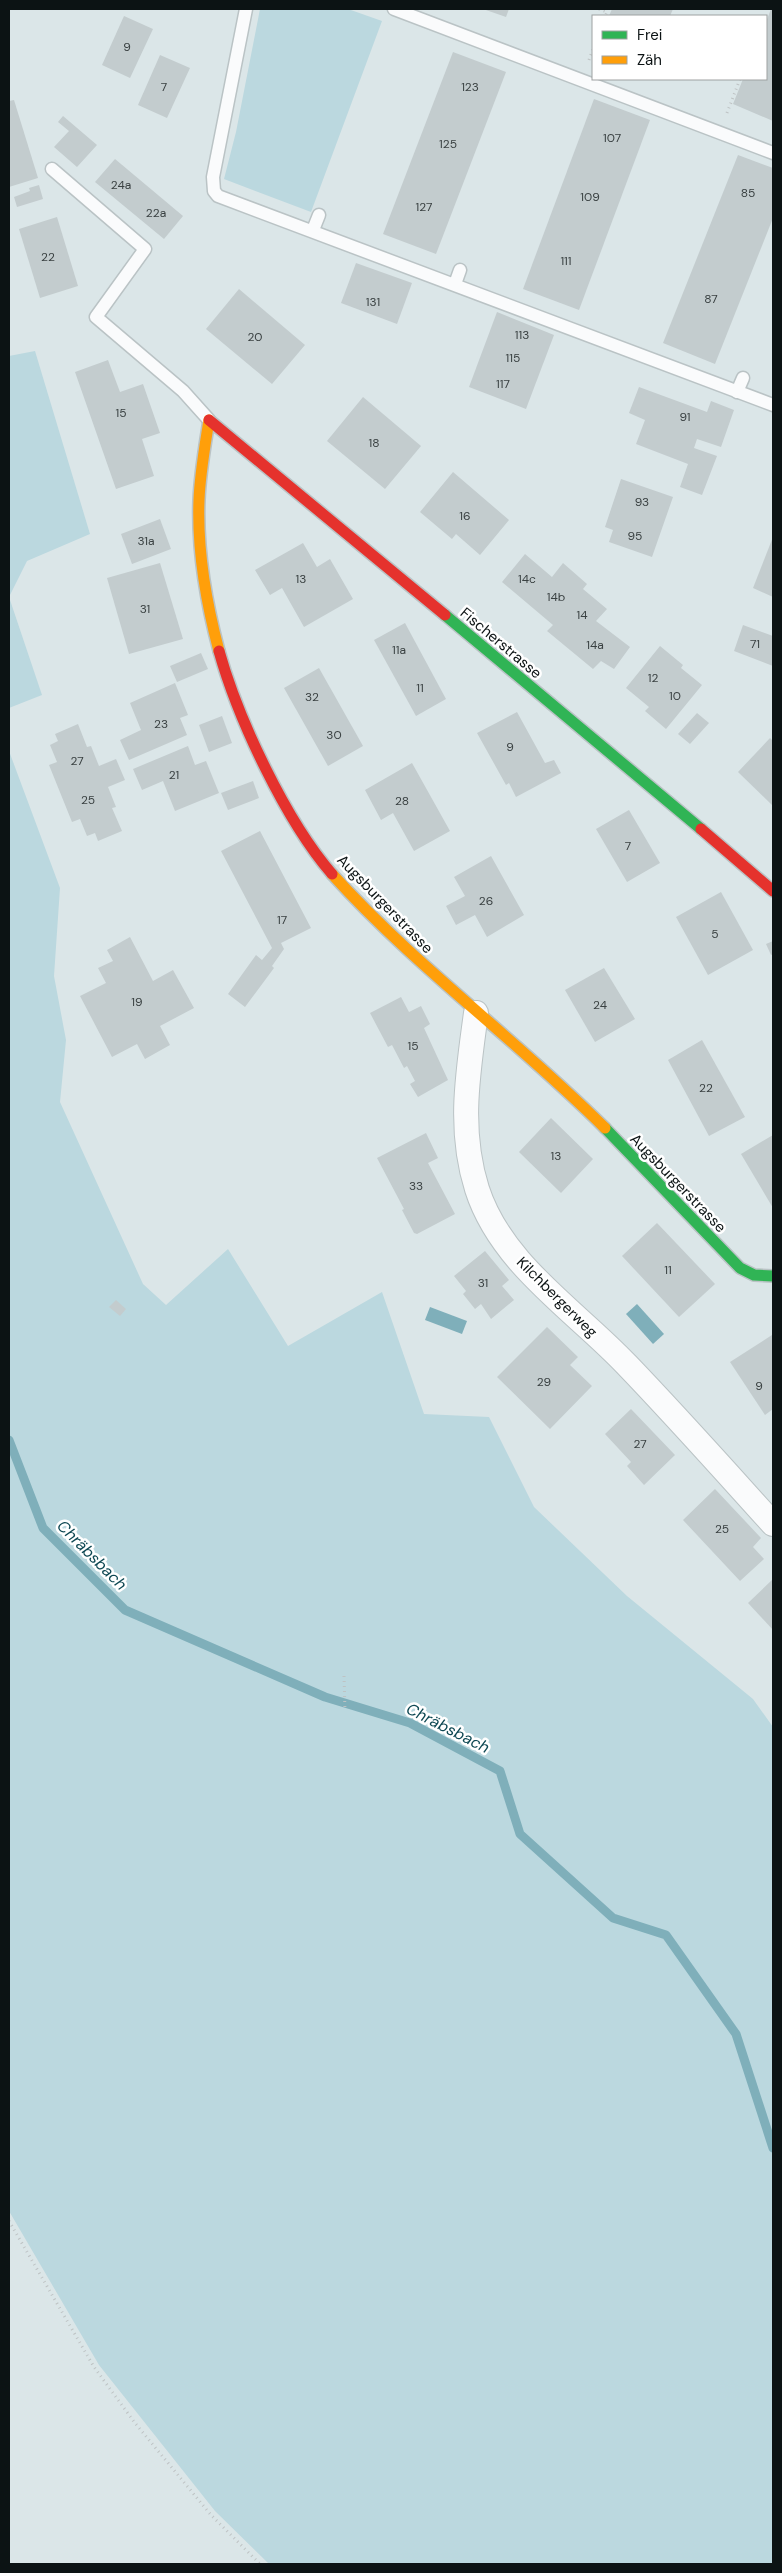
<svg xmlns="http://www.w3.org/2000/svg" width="782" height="2573" viewBox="0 0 782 2573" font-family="'DM Sans',sans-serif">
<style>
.green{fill:#bbd8df}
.water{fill:#7fafba}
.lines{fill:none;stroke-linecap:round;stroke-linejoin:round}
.stream{stroke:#7fafba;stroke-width:9}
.building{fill:#c3ccce}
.lane-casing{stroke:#bac3c5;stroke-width:15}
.street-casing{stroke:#bac3c5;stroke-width:26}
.fast-casing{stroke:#bac3c5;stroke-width:14}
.slow-casing{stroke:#bac3c5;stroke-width:14}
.jam-casing{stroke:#bac3c5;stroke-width:14}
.path{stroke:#bec3c4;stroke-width:3;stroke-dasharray:1 4;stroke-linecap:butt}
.lane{stroke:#fafbfc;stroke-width:12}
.street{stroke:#fafbfc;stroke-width:24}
.fast{stroke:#30b455;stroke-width:11}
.slow{stroke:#ff9f0a;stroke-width:11}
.jam{stroke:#e5322d;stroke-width:11}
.labels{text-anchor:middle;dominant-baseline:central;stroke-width:5;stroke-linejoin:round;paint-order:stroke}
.number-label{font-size:12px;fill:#3a4142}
.street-label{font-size:15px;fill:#0c1314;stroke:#fff}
.water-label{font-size:16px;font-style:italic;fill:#0e4853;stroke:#fff}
</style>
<rect width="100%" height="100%" fill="#dbe6e8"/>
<g class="green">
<polygon points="260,9 348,9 382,21 311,212 224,179 236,132"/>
<polygon points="35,351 90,534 27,561 9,597 42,695 9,708 9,356"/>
<polygon points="9,751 60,888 54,976 66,1040 60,1102 143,1284 166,1305 228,1249 288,1346 382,1292 424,1414 489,1417 534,1507 627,1596 753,1699 773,1727 773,2564 269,2564 215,2511 99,2365 9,2211"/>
</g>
<g class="water">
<polygon points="637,1304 664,1334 653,1344 626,1314"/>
<polygon points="430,1307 467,1321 462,1334 425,1320"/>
</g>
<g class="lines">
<polyline class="stream" points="9,1440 43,1528 125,1610 325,1697 410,1723 500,1771 520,1834 613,1918 666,1935 736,2034 773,2148"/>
</g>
<g class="building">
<polygon points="483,9 509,9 506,17"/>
<polygon points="612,9 673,9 670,16 609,16"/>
<polygon points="771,9 773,9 773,121 733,104 743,79 766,79 766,22"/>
<polygon points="124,16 153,29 130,78 102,65"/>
<polygon points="453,52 506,72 436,254 383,234"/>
<polygon points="160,55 190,68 167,118 138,105"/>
<polygon points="594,99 650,120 579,310 523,289"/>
<polygon points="14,100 38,178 9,187 9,101"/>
<polygon points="63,116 97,145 77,167 54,147 69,131 58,122"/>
<polygon points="738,155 773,168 773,218 715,364 663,343"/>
<polygon points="115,159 183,216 164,239 95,182"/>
<polygon points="39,185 43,199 17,207 14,197 30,191 29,188"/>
<polygon points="57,217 78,286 40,298 19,229"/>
<polygon points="356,263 412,283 397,324 341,303"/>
<polygon points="239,289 305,345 272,384 206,329"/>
<polygon points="497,312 554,335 526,409 469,387"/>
<polygon points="108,360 120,392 143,384 160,433 142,439 154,476 116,489 75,372"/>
<polygon points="639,387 707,412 711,401 734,410 721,447 697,439 694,448 717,456 702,495 680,487 688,464 636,444 645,420 629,413"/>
<polygon points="363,397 421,446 385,489 327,441"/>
<polygon points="453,472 509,520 480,555 456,534 452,539 420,512"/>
<polygon points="621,479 673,497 652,557 609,542 613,530 605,527"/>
<polygon points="160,519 171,549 132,564 121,534"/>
<polygon points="773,537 773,597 753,588"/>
<polygon points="303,543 317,567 330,559 353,599 304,627 282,588 270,595 255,570"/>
<polygon points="525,554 552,577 563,563 587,584 583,589 607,609 596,621 630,647 614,669 601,661 593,669 547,631 553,625 502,582"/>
<polygon points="160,563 183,639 129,654 107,578"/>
<polygon points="405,623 446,699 416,716 374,640"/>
<polygon points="743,625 773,636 773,666 734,651"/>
<polygon points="660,646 683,665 681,668 702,685 666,729 645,711 649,707 626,688"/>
<polygon points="201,653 208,669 177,682 170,666"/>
<polygon points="319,668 363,746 328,766 284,688"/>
<polygon points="175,683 188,715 180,718 187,735 129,760 120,740 141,730 130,703"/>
<polygon points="517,712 545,763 554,760 561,773 516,797 509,783 506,785 477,733"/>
<polygon points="697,713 709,723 690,744 678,734"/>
<polygon points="222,716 232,743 209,752 199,725"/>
<polygon points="78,724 87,747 91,746 99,766 116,759 125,780 108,787 116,807 112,808 122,831 98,841 95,833 87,836 80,819 72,822 49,765 57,762 50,745 58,741 55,734"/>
<polygon points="770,738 773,741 773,806 738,772"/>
<polygon points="188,746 195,765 206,761 219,793 175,811 163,781 142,790 133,769"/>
<polygon points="412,763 450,831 414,851 393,813 381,820 365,790"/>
<polygon points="253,781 259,798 228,810 221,793"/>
<polygon points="629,810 660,863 627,882 596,829"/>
<polygon points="260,831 311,928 281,943 284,949 272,966 274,968 245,1007 228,994 256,955 262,960 272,948 221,851"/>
<polygon points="491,856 524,915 487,937 475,915 456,925 446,906 465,896 454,877"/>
<polygon points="721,892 753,950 708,975 676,917"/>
<polygon points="130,937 153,981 173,970 194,1008 160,1026 170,1045 145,1059 137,1044 112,1057 80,996 106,983 98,968 113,961 107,950"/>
<polygon points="773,941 773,954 771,955 766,944"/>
<polygon points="604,968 635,1019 595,1042 565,990"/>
<polygon points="401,997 409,1012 421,1006 430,1024 424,1028 448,1080 418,1097 410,1084 415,1081 407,1066 404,1068 392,1045 388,1047 370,1013"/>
<polygon points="702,1040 745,1117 709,1136 668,1060"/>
<polygon points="551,1118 593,1159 561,1193 519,1152"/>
<polygon points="426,1133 438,1158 428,1163 455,1214 417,1234 414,1233 402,1210 404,1209 377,1158"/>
<polygon points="773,1135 773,1208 741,1154"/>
<polygon points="657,1223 715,1284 679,1317 622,1256"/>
<polygon points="485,1251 509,1280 502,1286 514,1300 491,1319 481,1304 475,1309 463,1294 466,1291 454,1276"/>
<polygon points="116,1300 126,1309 120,1316 109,1307"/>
<polygon points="547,1327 578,1357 570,1365 592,1386 550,1429 497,1377"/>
<polygon points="772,1335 773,1409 765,1415 730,1362"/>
<polygon points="631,1409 675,1455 644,1485 627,1466 631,1462 605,1434"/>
<polygon points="715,1489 761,1538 753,1547 764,1559 740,1581 683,1520"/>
<polygon points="773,1579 773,1630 748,1603"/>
</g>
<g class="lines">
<g class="lane-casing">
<g id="lane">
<polyline points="246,9 213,177 214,191 218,196 773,405"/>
<polyline points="394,9 773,153"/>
<polyline points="52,169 145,249 96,317 183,391 209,420"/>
<polyline points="313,230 319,215"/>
<polyline points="455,284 460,270"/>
<polyline points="737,392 743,378"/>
</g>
</g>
<g class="street-casing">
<path id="street" d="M476,1013C468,1073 458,1129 477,1189C501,1264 575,1310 627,1365C677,1417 725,1471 773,1524"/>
</g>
<g class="fast-casing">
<g id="fast">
<polyline points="445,615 701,829"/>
<polyline points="605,1128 740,1268 754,1275 773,1276"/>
</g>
</g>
<g class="slow-casing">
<g id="slow">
<path d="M209,420C205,446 200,473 199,500C197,551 206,602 219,651"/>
<path d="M332,874C416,967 517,1040 605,1128"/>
</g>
</g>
<g class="jam-casing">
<g id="jam">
<polyline points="209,420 445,615"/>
<path d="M219,651C238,719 286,821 332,874"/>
<polyline points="701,829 773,891"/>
</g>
</g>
<g class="path">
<polyline points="599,9 607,12 605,16"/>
<polyline points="589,60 593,49"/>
<polyline points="727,113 740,79"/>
<polyline points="344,1676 345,1711"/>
<polyline points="9,2221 94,2367 135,2423 211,2515 260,2564"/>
</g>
<use href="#lane" class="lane"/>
<use href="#street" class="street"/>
<use href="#fast" class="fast"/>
<use href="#slow" class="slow"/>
<use href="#jam" class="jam"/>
</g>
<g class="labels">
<g class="number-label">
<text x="127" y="47">9</text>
<text x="164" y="87">7</text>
<text x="470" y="87">123</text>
<text x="612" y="138">107</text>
<text x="448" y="144">125</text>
<text x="121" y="185">24a</text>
<text x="748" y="193">85</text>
<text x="590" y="197">109</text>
<text x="424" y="207">127</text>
<text x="156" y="213">22a</text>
<text x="48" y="257">22</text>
<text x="566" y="261">111</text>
<text x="711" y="299">87</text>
<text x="373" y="302">131</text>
<text x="522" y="335">113</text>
<text x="255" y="337">20</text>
<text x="513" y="358">115</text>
<text x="503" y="384">117</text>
<text x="121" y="413">15</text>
<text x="685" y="417">91</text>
<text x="374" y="443">18</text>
<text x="642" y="502">93</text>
<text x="465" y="516">16</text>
<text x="635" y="536">95</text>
<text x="146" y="541">31a</text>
<text x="301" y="579">13</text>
<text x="527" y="579">14c</text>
<text x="556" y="597">14b</text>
<text x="145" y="609">31</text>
<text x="582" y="615">14</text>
<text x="755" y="644">71</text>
<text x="595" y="645">14a</text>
<text x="399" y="650">11a</text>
<text x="653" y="678">12</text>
<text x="420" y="688">11</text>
<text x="675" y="696">10</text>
<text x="312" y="697">32</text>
<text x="161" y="724">23</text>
<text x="334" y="735">30</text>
<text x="510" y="747">9</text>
<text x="77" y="761">27</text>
<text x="174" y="775">21</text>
<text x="88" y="800">25</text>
<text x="402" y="801">28</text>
<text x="628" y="846">7</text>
<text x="486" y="901">26</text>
<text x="282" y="920">17</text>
<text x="715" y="934">5</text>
<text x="137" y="1002">19</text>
<text x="600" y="1005">24</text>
<text x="413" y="1046">15</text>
<text x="706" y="1088">22</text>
<text x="556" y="1156">13</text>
<text x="416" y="1186">33</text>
<text x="668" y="1270">11</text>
<text x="483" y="1283">31</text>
<text x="544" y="1382">29</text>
<text x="759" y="1386">9</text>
<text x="640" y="1444">27</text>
<text x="722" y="1529">25</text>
</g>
<g class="street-label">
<text transform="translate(501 643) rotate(40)">Fischerstrasse</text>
<text transform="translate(385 904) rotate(46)">Augsburgerstrasse</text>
<text transform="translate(678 1183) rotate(46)">Augsburgerstrasse</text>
<text transform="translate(557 1297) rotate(45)">Kilchbergerweg</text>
</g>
<g class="water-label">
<text transform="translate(92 1555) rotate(45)">Chräbsbach</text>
<text transform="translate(448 1728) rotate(27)">Chräbsbach</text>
</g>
</g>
<rect width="782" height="2573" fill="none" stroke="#0c1314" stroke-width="20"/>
<rect x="592" y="15" width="175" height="65" fill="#ffffff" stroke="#9ea1a1"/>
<rect x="602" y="31" width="25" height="8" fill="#30b455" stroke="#9ea1a1"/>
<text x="637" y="40" font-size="15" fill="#0c1314">Frei</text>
<rect x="602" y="56" width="25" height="8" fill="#ff9f0a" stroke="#9ea1a1"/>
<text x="637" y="65" font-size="15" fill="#0c1314">Zäh</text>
</svg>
